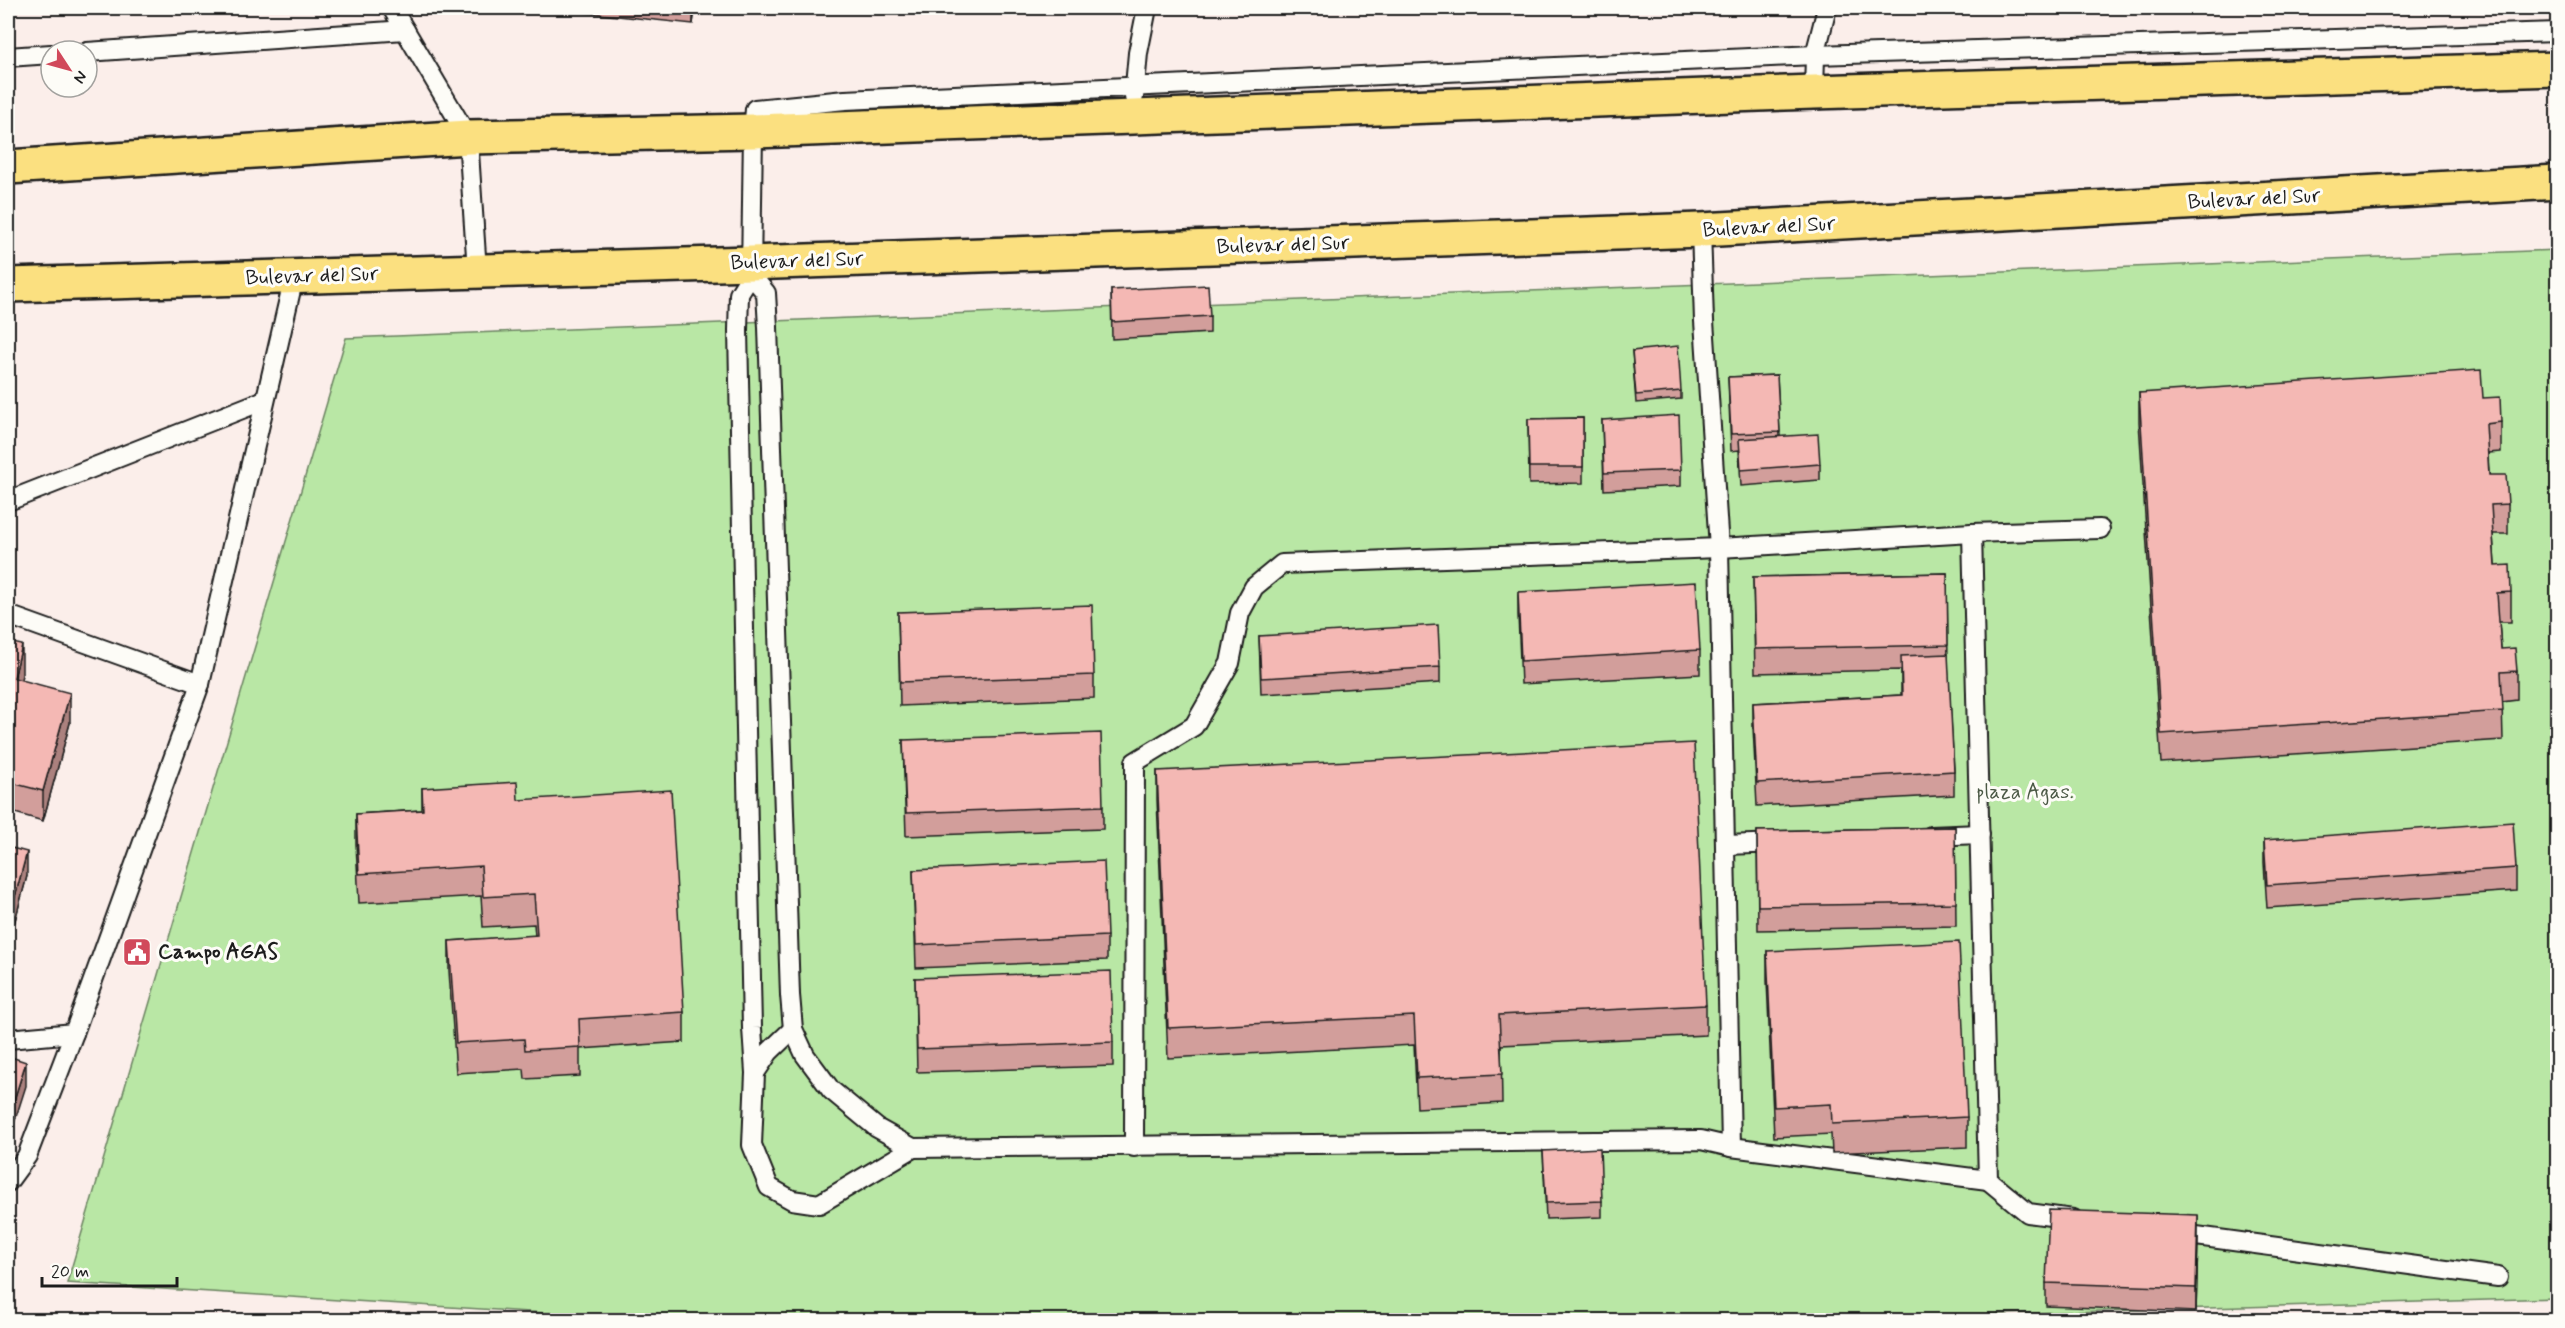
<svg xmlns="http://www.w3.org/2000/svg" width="2565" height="1328" viewBox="0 0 2565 1328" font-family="Mynerve,sans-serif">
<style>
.green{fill:#b9e7a5;stroke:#6a8260;stroke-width:1.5}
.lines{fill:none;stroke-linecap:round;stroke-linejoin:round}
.lane-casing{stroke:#1c1c1c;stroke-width:22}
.highway-casing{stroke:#1c1c1c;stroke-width:38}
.lane{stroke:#fdfcf7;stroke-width:18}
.highway{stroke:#fbe080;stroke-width:33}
.wall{fill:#d29e9b;stroke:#1c1c1c;stroke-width:1.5}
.shaded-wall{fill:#ab817e;stroke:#1c1c1c;stroke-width:1.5}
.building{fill:#f4b8b4;stroke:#1c1c1c;stroke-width:1.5}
.labels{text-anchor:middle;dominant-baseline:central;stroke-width:6;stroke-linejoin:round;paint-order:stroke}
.street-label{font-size:21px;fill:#1c1c1c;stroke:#fdfcf7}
.park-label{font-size:21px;fill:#4b5945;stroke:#fdfcf7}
.poi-label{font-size:21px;font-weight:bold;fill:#1c1c1c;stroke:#fdfcf7;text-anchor:start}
</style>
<rect width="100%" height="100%" fill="#fbeeea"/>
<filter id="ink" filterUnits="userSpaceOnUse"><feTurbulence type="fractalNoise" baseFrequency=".0167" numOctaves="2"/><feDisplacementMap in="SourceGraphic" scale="12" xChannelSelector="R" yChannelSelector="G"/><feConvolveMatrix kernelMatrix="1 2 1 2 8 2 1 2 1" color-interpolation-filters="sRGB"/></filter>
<g filter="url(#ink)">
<polygon class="green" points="2557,250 2557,1298 1787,1320 657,1320 67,1283 346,338"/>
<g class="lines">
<g class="lane-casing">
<g id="lane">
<polyline points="392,8 468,137 477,271"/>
<polyline points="87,52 405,30"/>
<polyline points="8,57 51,54"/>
<polyline points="1814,92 1815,55 1827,8"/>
<polyline points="1134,97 1138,53 1147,8"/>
<polyline points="751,275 766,293 768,327 790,995 793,1029 805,1055 831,1090 877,1128 913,1148 1701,1140 1731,1147 1719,548 1704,321 1701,230"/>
<polyline points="8,501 265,400"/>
<polyline points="1972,533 1988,1180 2028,1213 2073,1219"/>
<polyline points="8,615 200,684"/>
<polyline points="1931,836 1980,834"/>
<polyline points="1725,845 1781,843"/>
<polyline points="793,1029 769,1052 755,1073 752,1145 769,1187 792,1200 819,1204 913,1148"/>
<polyline points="8,1039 74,1033"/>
<polyline points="755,1073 752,1028 738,330 739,294 751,275 753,131 755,109 845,100 1815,55 2558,32"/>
<polyline points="1134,1147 1135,762 1194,726 1230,663 1240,613 1254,587 1282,564 1719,548 1972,533 2100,529"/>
<polyline points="1731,1147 1988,1180"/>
<polyline points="8,1182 27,1156 74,1033 200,684 294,277"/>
<polyline points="2174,1233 2498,1277"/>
</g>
</g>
<g class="highway-casing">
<g id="highway">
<polyline points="8,167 468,137 753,131 1814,92 2558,69"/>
<polyline points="8,285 751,263 1701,230 2558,182"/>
</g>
</g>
<use href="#lane" class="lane"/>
<use href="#highway" class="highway"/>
</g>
<g class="wall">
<polygon points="542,8 695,8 693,24"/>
<polygon points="1111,290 1210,316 1210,333 1112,339"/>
<polygon points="1632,351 1681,391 1681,399 1636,403"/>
<polygon points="1777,375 1780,436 1820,464 1820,480 1741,486 1739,450 1731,451 1728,377"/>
<polygon points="2139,393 2483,398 2501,422 2501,452 2488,453 2489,475 2508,504 2508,534 2493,534 2495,566 2511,592 2511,622 2499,622 2501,649 2517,671 2517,700 2502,702 2503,740 2161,763 2139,422"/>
<polygon points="1583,418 1583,483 1529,484 1528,419"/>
<polygon points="1602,420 1681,470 1681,486 1604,490"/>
<polygon points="1947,573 1948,666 1954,771 1954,795 1757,806 1753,727 1753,703 1901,695 1901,670 1755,673 1753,577"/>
<polygon points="1518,592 1700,650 1700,674 1521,684 1518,615"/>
<polygon points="898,612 1094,675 1094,698 900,706"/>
<polygon points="1259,636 1440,667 1440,683 1261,694"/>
<polygon points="8,642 22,675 20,680 70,723 43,821 8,811"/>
<polygon points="903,740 1103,806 1103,829 906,836"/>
<polygon points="1157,771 1706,1005 1706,1035 1501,1045 1502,1103 1417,1108 1414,1045 1168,1058 1157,800"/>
<polygon points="422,788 518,800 684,1012 684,1042 580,1049 580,1076 525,1079 524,1069 456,1073 449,971 449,941 535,936 534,924 483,927 481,896 359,903 356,844 356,814 422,810"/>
<polygon points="1955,827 1956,926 1758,930 1757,831"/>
<polygon points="2264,840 2516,868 2516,891 2267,908 2264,863"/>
<polygon points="8,847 27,876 10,939 8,939"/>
<polygon points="913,870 1107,936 1107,960 916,968"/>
<polygon points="1767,951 1967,1117 1967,1147 1832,1153 1831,1134 1774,1137 1767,981"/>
<polygon points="915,978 1113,1042 1113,1066 917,1072"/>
<polygon points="1543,1151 1602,1201 1602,1217 1546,1219"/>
<polygon points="2198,1238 2196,1312 2046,1306 2046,1283"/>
</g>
<g class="shaded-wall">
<polygon points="693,8 695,8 693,24"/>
<polygon points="22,645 22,675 14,708 14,678"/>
<polygon points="70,693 70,723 43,821 43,791"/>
<polygon points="27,852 27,876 10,939 10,915"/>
<polygon points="26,1062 26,1086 8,1142 8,1119"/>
<polygon points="2198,1215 2198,1238 2196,1312 2196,1288"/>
</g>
<g class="building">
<polygon points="1208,285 1210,316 1112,322 1111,290"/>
<polygon points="1678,346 1681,391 1636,395 1632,351"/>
<polygon points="2481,370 2483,398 2500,397 2501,422 2486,424 2489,475 2506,475 2508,504 2491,505 2495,566 2510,565 2511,592 2497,593 2501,649 2515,648 2517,671 2501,672 2503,711 2161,734 2139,393"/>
<polygon points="1777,375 1780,432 1731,434 1728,377"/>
<polygon points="1679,415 1681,470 1604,473 1602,420"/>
<polygon points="1583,418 1583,467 1529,467 1528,419"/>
<polygon points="1818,434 1820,464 1741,470 1739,439"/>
<polygon points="1947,573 1948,645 1755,649 1753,577"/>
<polygon points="1696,582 1700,650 1521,661 1518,592"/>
<polygon points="1092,605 1094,675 900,682 898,612"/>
<polygon points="1438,625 1440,667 1261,678 1259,636"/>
<polygon points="8,642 22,645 14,678 70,693 43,791 8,782"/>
<polygon points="1948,654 1954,771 1757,783 1753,703 1902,695 1901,656"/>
<polygon points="1101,733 1103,806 906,813 903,740"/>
<polygon points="1694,743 1706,1005 1499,1015 1502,1074 1417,1078 1414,1016 1168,1028 1157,771"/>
<polygon points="517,782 518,800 671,790 684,1012 579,1019 580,1047 525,1050 524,1039 456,1043 449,941 537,935 534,894 483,897 481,866 359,874 356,814 423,810 422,788"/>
<polygon points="2513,822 2516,868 2267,885 2264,840"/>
<polygon points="1955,827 1956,903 1758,906 1757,831"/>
<polygon points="8,847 27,852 10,915 8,915"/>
<polygon points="1104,861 1107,936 916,945 913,870"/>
<polygon points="1959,942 1967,1117 1832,1124 1831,1104 1774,1107 1767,951"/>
<polygon points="1111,971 1113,1042 917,1049 915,978"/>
<polygon points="8,1056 26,1062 8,1119"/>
<polygon points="1600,1148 1602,1201 1546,1203 1543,1151"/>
<polygon points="2049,1210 2198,1215 2196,1288 2046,1283"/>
</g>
</g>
<defs>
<g id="civic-square" transform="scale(1.5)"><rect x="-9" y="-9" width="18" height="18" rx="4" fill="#d1495b" stroke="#fdfcf7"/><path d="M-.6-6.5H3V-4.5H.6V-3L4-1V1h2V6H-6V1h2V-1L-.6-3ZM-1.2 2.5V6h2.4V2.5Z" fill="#fff"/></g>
</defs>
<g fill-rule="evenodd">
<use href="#civic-square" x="137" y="952"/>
</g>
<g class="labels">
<g class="street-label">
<text transform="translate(2254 199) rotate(-3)">Bulevar del Sur</text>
<text transform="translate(1769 227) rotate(-3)">Bulevar del Sur</text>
<text transform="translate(1283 245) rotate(-2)">Bulevar del Sur</text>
<text transform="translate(797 261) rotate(-2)">Bulevar del Sur</text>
<text transform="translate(312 276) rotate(-2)">Bulevar del Sur</text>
</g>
<g class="park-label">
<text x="2025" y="792">plaza Agas.</text>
</g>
<g class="poi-label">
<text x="158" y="952">Campo AGAS</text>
</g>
</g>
<rect width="2565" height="1328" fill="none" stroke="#fdfcf7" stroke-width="30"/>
<rect x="15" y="15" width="2535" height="1298" fill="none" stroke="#1c1c1c" stroke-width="2" filter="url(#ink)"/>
<g transform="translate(69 69) rotate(126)"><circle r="28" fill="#fdfcf7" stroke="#a3a29f" stroke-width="1.5"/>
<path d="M0-4.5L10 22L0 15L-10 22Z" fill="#d1495b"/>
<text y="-9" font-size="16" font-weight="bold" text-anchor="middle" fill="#1c1c1c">N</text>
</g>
<path d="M42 1277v9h135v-9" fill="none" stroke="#1c1c1c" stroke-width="3"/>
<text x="51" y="1277" font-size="18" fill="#1c1c1c" stroke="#fdfcf7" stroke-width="4.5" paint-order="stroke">20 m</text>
</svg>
